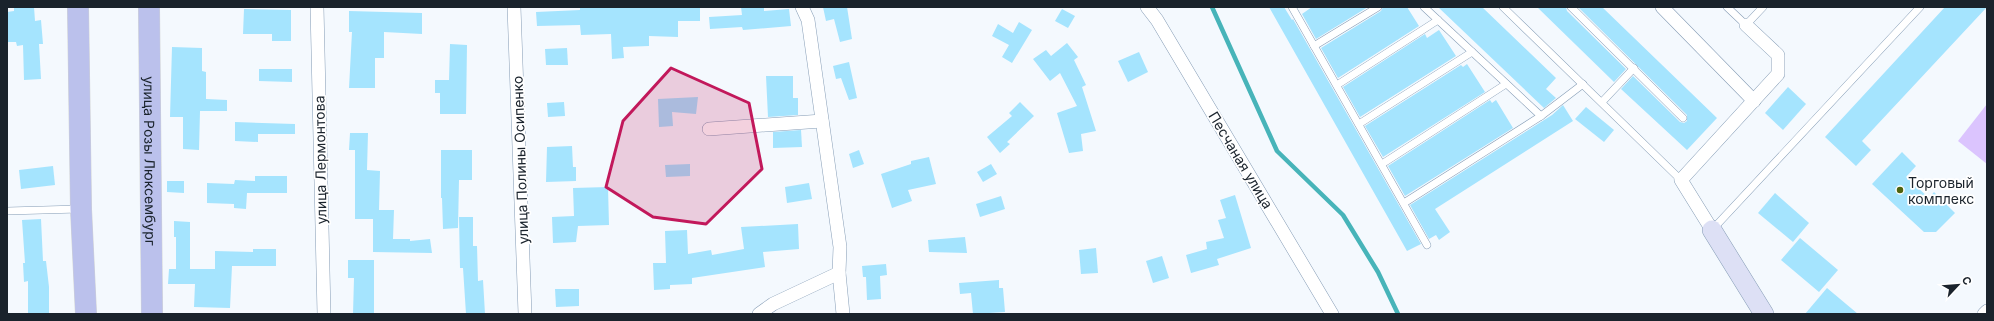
<svg xmlns="http://www.w3.org/2000/svg" width="1994" height="321" viewBox="0 0 1994 321" font-family="Inter,sans-serif">
<style>
.green{fill:#dbc4fe}
.lines{fill:none;stroke-linecap:round;stroke-linejoin:round}
.stream{stroke:#47b4b9;stroke-width:4.5}
.building{fill:#a5e4fe}
.lane-casing{stroke:#869db6;stroke-width:8}
.street-casing{stroke:#869db6;stroke-width:14}
.secondary-casing{stroke:#869db6;stroke-width:20}
.primary-casing{stroke:#d1d3d5;stroke-width:22}
.lane{stroke:#fff;stroke-width:7}
.street{stroke:#fff;stroke-width:13}
.secondary{stroke:#dde0f5;stroke-width:19}
.primary{stroke:#bbc1ec;stroke-width:21}
.marked{fill:#c2185b;fill-opacity:0.2;stroke:#c2185b;stroke-width:3;stroke-linejoin:round}
.poi-dot{fill:#4e630f;stroke:#fff;stroke-width:1.5}
.labels{text-anchor:middle;dominant-baseline:central;stroke-width:3.5;stroke-linejoin:round;paint-order:stroke}
.street-label{font-size:14px;fill:#1a232c;stroke:#fff}
.poi-label{font-size:14px;fill:#1a232c;stroke:#fff;text-anchor:start}
</style>
<rect width="100%" height="100%" fill="#f4f9fe"/>
<polygon class="green" points="1987,104 1987,164 1958,141"/>
<g class="lines">
<polyline class="stream" points="1212,7 1277,151 1343,215 1378,272 1398,314"/>
</g>
<g class="building">
<polygon points="14,7 34,7 35,21 41,20 43,44 39,44 41,79 24,80 23,45 17,46 16,42 7,42 7,12 14,11"/>
<polygon points="580,7 700,7 700,21 678,21 678,37 649,36 649,46 623,47 624,58 612,59 611,34 581,35 580,25 537,26 536,12 580,10"/>
<polygon points="741,7 764,7 764,11 789,9 791,26 743,30 742,27 710,29 709,17 742,15"/>
<polygon points="823,7 847,7 852,39 840,42 834,19 826,21"/>
<polygon points="1269,7 1284,7 1292,20 1293,19 1421,244 1407,251"/>
<polygon points="1312,7 1368,7 1316,39 1302,14"/>
<polygon points="1383,7 1407,7 1419,26 1338,78 1321,48 1381,11"/>
<polygon points="1438,7 1482,7 1556,78 1546,89 1556,98 1544,108"/>
<polygon points="1537,7 1566,7 1567,11 1626,69 1614,82"/>
<polygon points="1578,7 1602,7 1717,118 1687,150 1621,89 1633,76 1680,122 1684,123 1687,121 1687,115"/>
<polygon points="1945,7 1987,7 1862,141 1871,150 1856,166 1825,137"/>
<polygon points="244,9 291,10 291,41 272,41 272,34 243,34"/>
<polygon points="1062,9 1075,16 1068,28 1055,21"/>
<polygon points="349,11 422,13 422,34 384,32 384,58 375,58 375,88 349,88 352,32 349,32"/>
<polygon points="1019,22 1032,30 1012,63 1002,57 1009,45 992,36 998,24 1013,33"/>
<polygon points="1439,30 1456,56 1360,117 1343,87 1425,34 1427,38"/>
<polygon points="1067,43 1078,57 1074,60 1086,85 1082,87 1096,131 1081,134 1083,151 1069,153 1057,113 1077,106 1060,73 1050,81 1033,59 1046,50 1051,56"/>
<polygon points="450,44 467,45 466,114 440,114 440,93 435,93 435,80 449,80"/>
<polygon points="172,47 202,48 202,71 206,72 206,99 227,100 227,111 200,111 199,150 183,149 183,117 170,117"/>
<polygon points="567,48 568,65 546,65 545,49"/>
<polygon points="1139,52 1148,72 1128,82 1118,61"/>
<polygon points="849,62 857,98 849,100 841,78 836,79 833,66"/>
<polygon points="1467,64 1485,92 1383,157 1365,126 1461,65 1463,67"/>
<polygon points="259,69 292,69 292,82 259,81"/>
<polygon points="766,76 793,76 793,98 798,98 798,115 768,117"/>
<polygon points="1788,87 1806,104 1783,130 1765,113"/>
<polygon points="698,97 696,114 672,112 673,126 659,127 658,99"/>
<polygon points="1490,100 1492,103 1496,100 1513,128 1405,196 1388,166"/>
<polygon points="564,102 565,116 548,117 547,103"/>
<polygon points="1020,102 1034,116 1007,142 1010,144 1000,153 987,137 1012,116 1009,113"/>
<polygon points="1563,105 1573,121 1435,209 1450,232 1439,240 1436,235 1429,239 1410,205 1552,115"/>
<polygon points="1586,107 1614,130 1604,142 1575,119"/>
<polygon points="235,122 295,124 295,134 258,134 258,142 235,141"/>
<polygon points="801,130 802,147 773,148 773,132"/>
<polygon points="350,133 368,133 367,170 380,171 379,210 394,210 393,239 410,239 410,241 430,239 432,253 373,252 373,219 355,219 355,150 349,150"/>
<polygon points="572,146 573,167 576,167 576,181 546,182 547,147"/>
<polygon points="441,150 472,150 472,180 459,180 458,228 443,229 442,198 441,198"/>
<polygon points="859,150 864,164 853,168 849,154"/>
<polygon points="1902,152 1916,166 1906,177 1929,198 1934,192 1955,213 1936,232 1924,232 1872,184"/>
<polygon points="929,157 936,184 908,190 912,201 892,208 881,174 911,164 911,161"/>
<polygon points="690,164 690,176 666,177 665,165"/>
<polygon points="991,164 997,174 983,182 977,172"/>
<polygon points="53,166 55,185 21,189 19,170"/>
<polygon points="255,176 287,176 287,193 247,193 246,209 234,208 234,204 207,203 207,183 234,184 235,180 255,181"/>
<polygon points="167,181 184,181 184,193 167,192"/>
<polygon points="809,183 812,199 787,203 785,187"/>
<polygon points="608,187 609,225 578,226 576,242 553,243 552,217 574,216 573,188"/>
<polygon points="1775,193 1809,223 1793,242 1758,213"/>
<polygon points="1235,195 1251,248 1217,259 1219,265 1191,273 1186,255 1207,249 1206,242 1224,238 1218,220 1226,218 1220,200"/>
<polygon points="1001,196 1005,209 980,217 976,204"/>
<polygon points="459,217 473,217 473,246 477,246 478,281 483,280 485,314 466,314 463,268 460,268"/>
<polygon points="41,219 43,261 46,261 49,287 49,314 28,314 28,281 24,282 23,263 25,263 22,220"/>
<polygon points="174,221 190,222 190,269 215,269 215,251 253,252 253,249 276,249 276,266 232,266 230,308 194,307 195,284 168,284 169,269 176,269 176,237 174,237"/>
<polygon points="798,224 799,249 763,252 765,267 692,278 692,284 670,285 670,289 654,290 653,263 666,263 665,231 687,230 688,254 711,250 712,255 744,249 741,227"/>
<polygon points="965,237 967,253 929,252 928,240"/>
<polygon points="1800,238 1838,270 1819,292 1781,260"/>
<polygon points="1096,248 1098,273 1081,274 1079,250"/>
<polygon points="1162,256 1169,278 1153,283 1146,261"/>
<polygon points="348,260 374,260 374,314 353,314 354,278 348,278"/>
<polygon points="886,264 887,275 880,276 881,299 867,300 866,277 863,277 862,266"/>
<polygon points="999,280 999,288 1003,288 1005,312 973,314 971,293 960,294 959,283"/>
<polygon points="1827,288 1858,314 1805,314"/>
<polygon points="555,289 579,289 579,306 556,307"/>
</g>
<g class="lines">
<g class="lane-casing">
<g id="lane">
<polyline points="1292,7 1427,245"/>
<polyline points="1424,7 1541,116"/>
<polyline points="1503,7 1681,180"/>
<polyline points="1571,7 1683,118"/>
<polyline points="1727,7 1746,25 1763,7"/>
<polyline points="1314,46 1378,7"/>
<polyline points="1337,85 1438,20"/>
<polyline points="1602,102 1634,68"/>
<polyline points="1359,124 1472,52"/>
<polyline points="1382,164 1506,84"/>
<polyline points="1404,203 1541,116 1583,84"/>
<polyline points="7,211 79,209"/>
<polyline points="1712,230 1920,7"/>
</g>
</g>
<g class="street-casing">
<g id="street">
<polyline points="317,7 324,314"/>
<polyline points="514,7 525,314"/>
<polyline points="802,7 808,20 840,247 839,273 843,314"/>
<polyline points="1147,7 1157,20 1332,314"/>
<polyline points="1662,7 1754,101"/>
<polyline points="709,129 822,121"/>
<polyline points="1712,230 1681,180 1778,74 1778,55 1746,25"/>
<polyline points="759,314 773,304 839,273"/>
<polyline points="1984,314 1987,311"/>
</g>
</g>
<g class="secondary-casing">
<polyline id="secondary" points="1712,230 1764,314"/>
</g>
<g class="primary-casing">
<g id="primary">
<polyline points="78,7 81,209 86,314"/>
<path id="s1" d="M149,7L152,314"/>
</g>
</g>
<use href="#lane" class="lane"/>
<use href="#street" class="street"/>
<use href="#secondary" class="secondary"/>
<use href="#primary" class="primary"/>
</g>
<path class="marked" d="M671,68L749,103L762,169L706,224L653,217L606,187L623,121Z"/>
<circle class="poi-dot" cx="1900" cy="190" r="4"/>
<g class="labels">
<g class="street-label">
<text stroke="none"><textPath href="#s1" startOffset="154">улица Розы Люксембург</textPath></text>
<text transform="translate(320 160) rotate(-91)">улица Лермонтова</text>
<text transform="translate(520 160) rotate(-92)">улица Полины Осипенко</text>
<text transform="translate(1241 160) rotate(59)">Песчаная улица</text>
</g>
<g class="poi-label">
<text x="1908" y="182">Торговый<tspan x="1908" dy="16">комплекс</tspan></text>
</g>
</g>
<rect width="1994" height="321" fill="none" stroke="#1a232c" stroke-width="16"/>
<g transform="translate(1958 285) rotate(64)" stroke="#ffffff" stroke-width="3" paint-order="stroke">
<path d="M0-3L7 15L0 10L-7 15Z" fill="#1a232c"/>
<text y="-6" font-size="11" font-weight="bold" text-anchor="middle" fill="#1a232c">С</text>
</g>
</svg>
